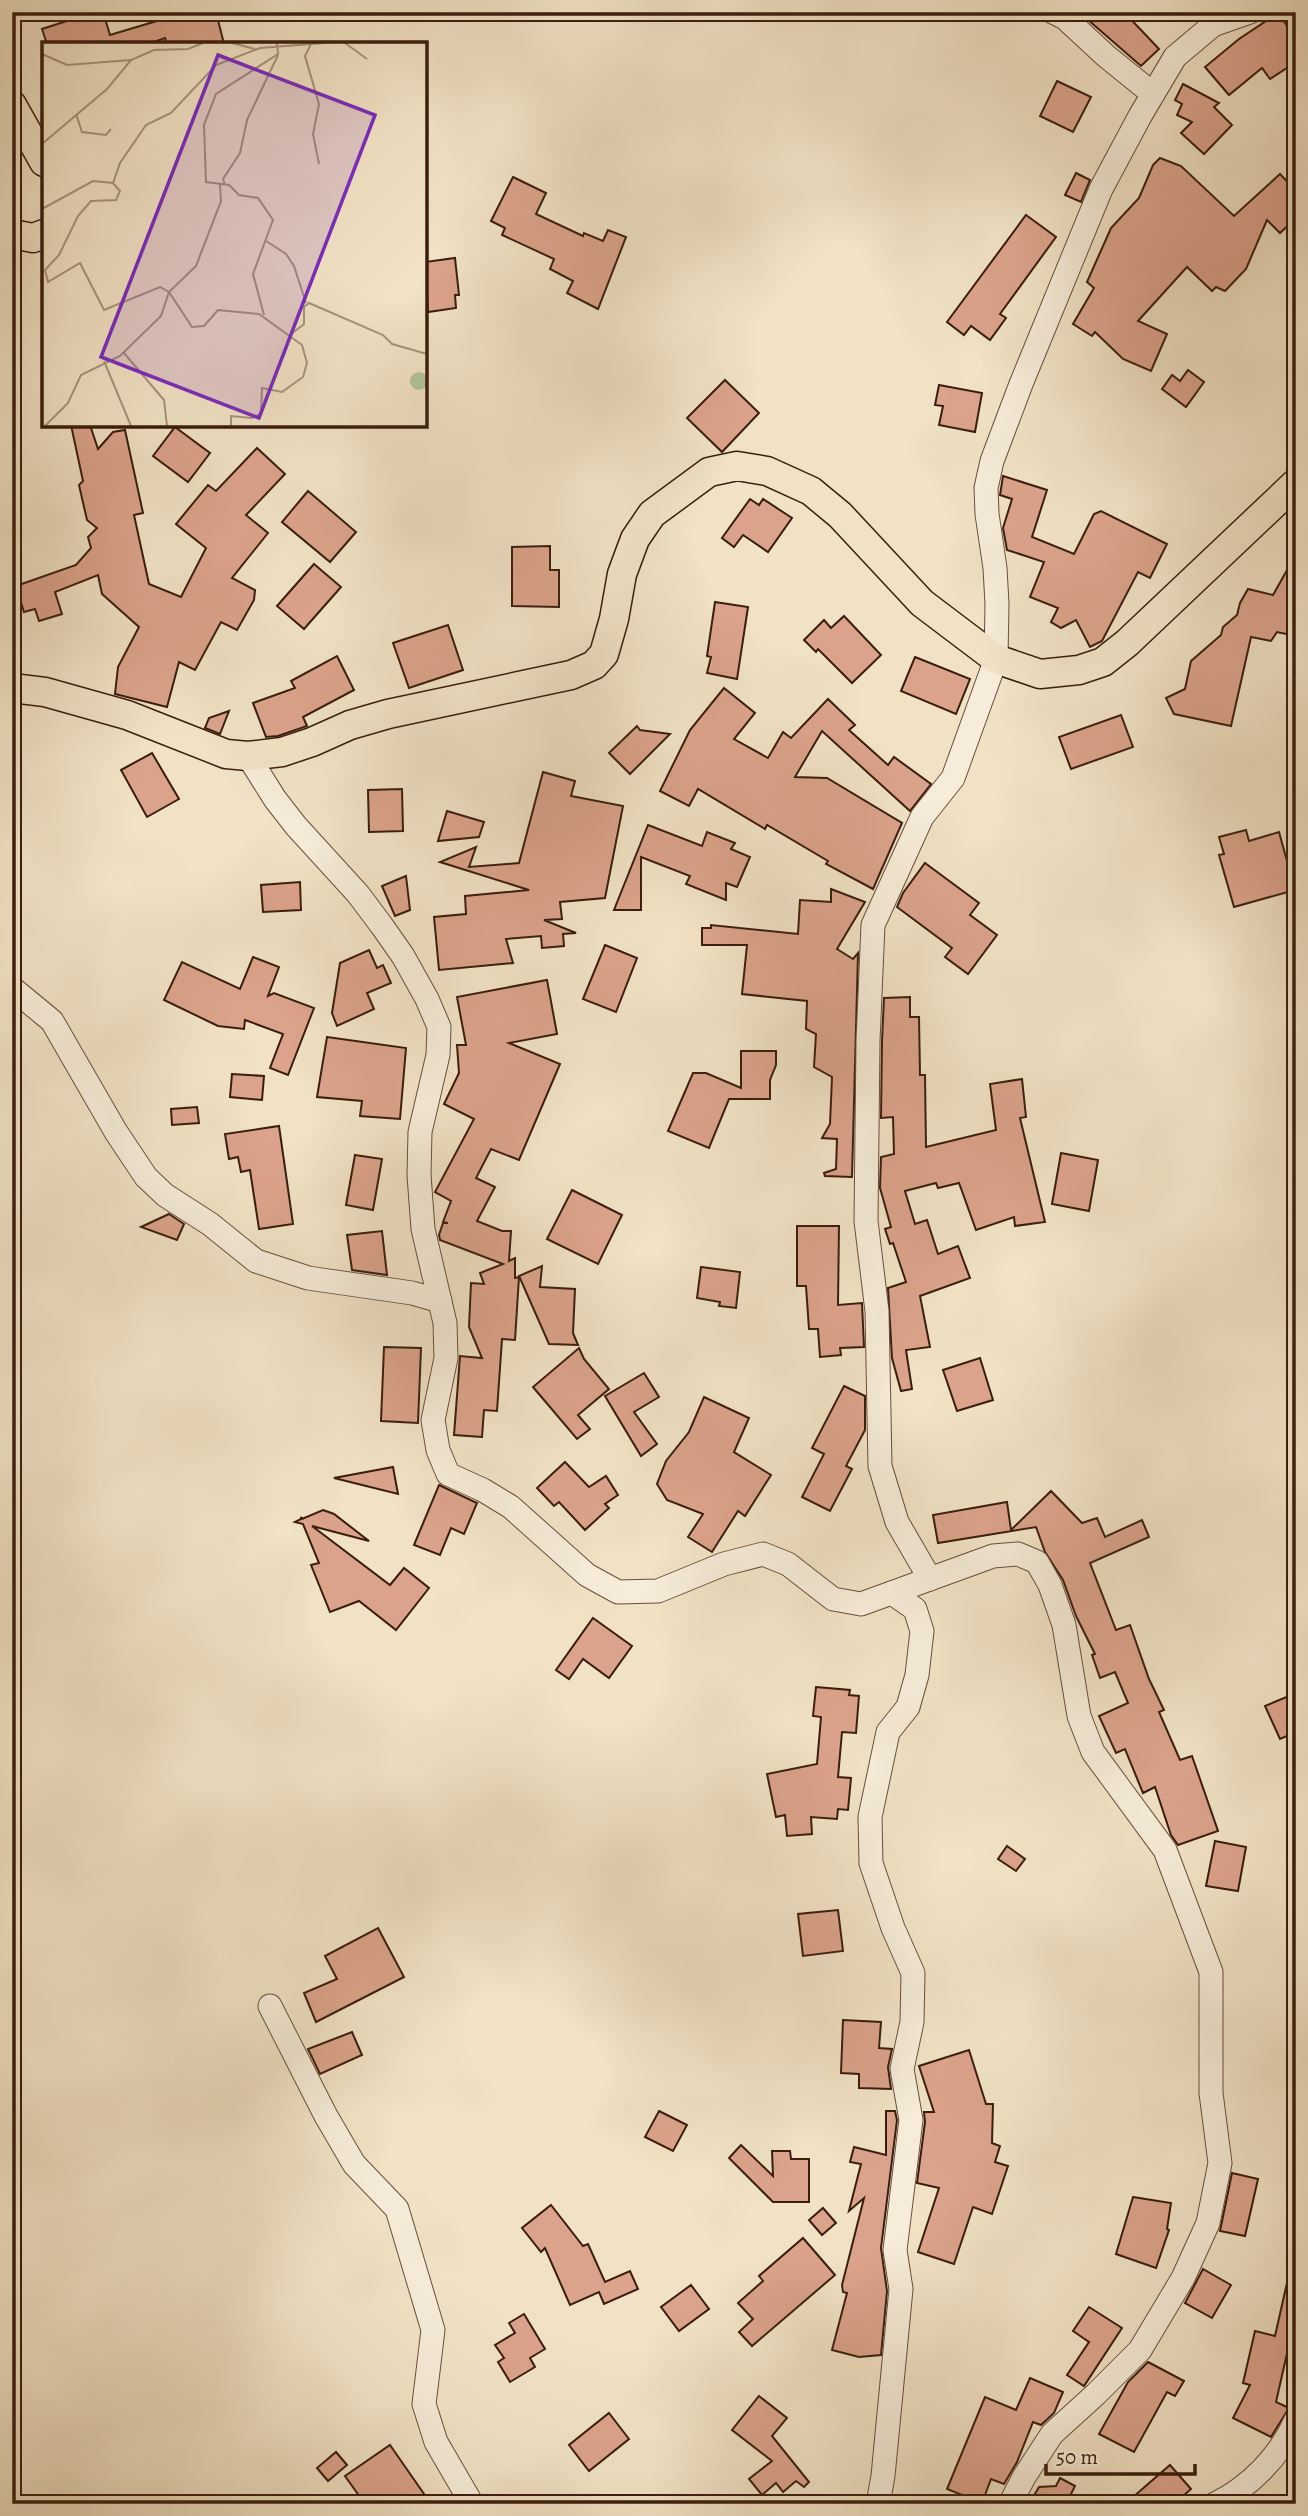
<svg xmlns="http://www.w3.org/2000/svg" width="1308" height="2516" viewBox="0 0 1308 2516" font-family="Alegreya,serif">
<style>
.building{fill:#dba38b;stroke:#3a1d0e;stroke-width:2}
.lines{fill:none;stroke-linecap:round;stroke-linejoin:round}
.minor-casing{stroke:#684e3c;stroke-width:25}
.major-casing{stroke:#3a1d0e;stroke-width:31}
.minor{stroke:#f6ecd9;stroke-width:23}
.major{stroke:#f1e2c5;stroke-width:28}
.inset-road{fill:none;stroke:#a8937c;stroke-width:2}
.view{fill:#7b2cbf;fill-opacity:0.15;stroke:#7b2cbf;stroke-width:3.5}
.inset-edge{fill:none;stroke:#3a1d0e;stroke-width:3.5}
</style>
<rect width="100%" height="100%" fill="#f1e2c5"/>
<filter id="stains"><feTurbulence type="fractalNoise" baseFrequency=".00286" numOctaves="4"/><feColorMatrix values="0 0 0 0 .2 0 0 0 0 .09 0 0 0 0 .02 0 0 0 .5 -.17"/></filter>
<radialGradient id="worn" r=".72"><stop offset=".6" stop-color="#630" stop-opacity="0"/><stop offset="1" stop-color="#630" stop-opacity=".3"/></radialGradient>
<g class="building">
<polygon points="95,12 103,12 110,35 160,20 158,15 167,12 216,12 224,44 167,44 165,38 148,44 47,44 42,29"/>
<polygon points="1079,12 1124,12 1159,49 1141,66"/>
<polygon points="1278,13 1296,39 1296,62 1270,79 1262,68 1229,95 1205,67 1239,39"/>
<polygon points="1057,81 1091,97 1073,132 1040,116"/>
<polygon points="1183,84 1219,103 1214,107 1232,125 1204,154 1181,133 1192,122 1177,115 1182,104 1175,100"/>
<polygon points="1160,158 1181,166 1234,216 1280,174 1296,191 1296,218 1280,233 1267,220 1246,269 1225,291 1216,287 1212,291 1187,267 1138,321 1167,334 1151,371 1123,359 1095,332 1092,336 1073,324 1094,288 1087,282 1111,228 1139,198 1153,165"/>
<polygon points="1076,173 1090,180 1081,202 1065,195"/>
<polygon points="513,177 546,193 536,214 583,236 584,233 603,241 608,230 626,237 598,309 567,293 573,281 550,269 554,259 502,235 505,228 491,221"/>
<polygon points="1026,215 1056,237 1000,314 1006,318 990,340 971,326 964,335 947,322"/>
<polygon points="455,258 459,295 455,295 456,308 428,312 425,262"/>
<polygon points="1188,370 1204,382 1186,407 1162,389 1172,375 1180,381"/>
<polygon points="725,380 759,413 722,452 687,418"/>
<polygon points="939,385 982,393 975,432 939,425 943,406 935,405"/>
<polygon points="71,425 90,425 98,449 113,432 125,430 143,513 134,515 149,584 181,597 206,548 176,524 208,485 216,491 257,448 285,474 246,515 268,533 232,578 255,590 254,600 237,630 221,622 195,670 179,662 167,707 115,694 118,667 139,627 102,594 98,575 55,592 62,614 39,621 35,609 24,612 16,586 76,565 91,548 88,537 97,528 87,520 79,485 83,481"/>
<polygon points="175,427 210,453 188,482 153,456"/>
<polygon points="1003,476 1047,490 1032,537 1074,554 1094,514 1101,511 1167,544 1150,578 1138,572 1102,641 1090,647 1076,620 1061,628 1051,622 1058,608 1030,597 1044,562 1007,550 1003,528 1012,499 1000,495"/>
<polygon points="308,491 356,532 330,562 282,522"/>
<polygon points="750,499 759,505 763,499 792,518 768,552 743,535 734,547 722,538"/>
<polygon points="550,546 550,570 559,570 559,607 512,606 512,547"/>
<polygon points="1296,554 1296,636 1277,632 1271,641 1251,637 1231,726 1174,714 1166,698 1185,689 1191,661 1221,635 1223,627 1237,615 1240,603 1248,589 1273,595"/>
<polygon points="314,564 341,587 304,629 277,606"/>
<polygon points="715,602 748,607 737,679 707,673 711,657 707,656"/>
<polygon points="844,616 881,655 852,683 818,649 816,652 804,640 824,620 831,628"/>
<polygon points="448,625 463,670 409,688 393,643"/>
<polygon points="337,656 354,690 303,717 307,726 278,736 266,737 253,703 295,688 291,681"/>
<polygon points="915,657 970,679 956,714 901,691"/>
<polygon points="724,688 755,713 734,739 768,758 783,732 791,738 828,699 855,725 849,730 888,765 894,757 931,784 910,811 822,731 795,777 827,778 902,823 873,889 826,864 828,861 767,825 765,829 698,789 689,806 660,791 690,730"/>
<polygon points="229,711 220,734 205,728 209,718"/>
<polygon points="1121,715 1133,747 1071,769 1059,737"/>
<polygon points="637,726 640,730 670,734 630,774 609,753"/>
<polygon points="152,753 179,799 147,817 121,770"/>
<polygon points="543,772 575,781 571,796 623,806 605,898 560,902 562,919 544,920 576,933 563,934 564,946 542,948 541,936 506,939 513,963 439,970 434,917 466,914 465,896 529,890 440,862 476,847 469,867 519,863"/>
<polygon points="402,789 403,831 369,832 368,790"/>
<polygon points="447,811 484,822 479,837 438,841"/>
<polygon points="648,825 702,846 707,832 735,843 731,849 750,857 737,887 726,883 726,900 686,884 690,876 641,857 641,910 614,910"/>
<polygon points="1246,830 1249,841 1279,832 1295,890 1234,907 1219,855 1224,854 1219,837"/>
<polygon points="925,863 979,903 970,915 997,935 968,974 945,957 952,948 897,907 903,893"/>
<polygon points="406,876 410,910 395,916 382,886"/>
<polygon points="300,882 301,910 263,912 261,885"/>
<polygon points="831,889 865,902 837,949 853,959 858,953 852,1177 825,1176 824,1173 836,1169 837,1139 822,1138 830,1124 832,1077 814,1067 816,1034 806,1029 807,1001 742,994 747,945 702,945 702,928 711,928 711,925 798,934 800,900 831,902"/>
<polygon points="605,945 637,958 616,1012 583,999"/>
<polygon points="369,950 377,968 383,965 391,983 367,993 374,1009 337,1026 332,1013 340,963"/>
<polygon points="253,957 279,967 268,996 274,993 314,1008 288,1075 270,1068 283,1034 245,1020 244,1029 218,1026 164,1000 182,962 240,989"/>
<polygon points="547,980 557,1034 509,1043 560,1064 519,1160 491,1149 476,1178 495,1187 477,1221 502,1231 511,1231 509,1261 515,1258 515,1278 519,1277 515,1340 502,1339 497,1411 484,1410 482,1437 454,1435 460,1356 482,1358 469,1327 471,1283 484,1284 480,1273 503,1264 440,1240 439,1235 443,1223 448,1223 443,1222 451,1201 435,1192 474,1119 444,1104 459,1073 457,1045 466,1045 457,997"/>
<polygon points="910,997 910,1017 919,1017 920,1075 925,1075 926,1147 996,1130 990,1084 1022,1079 1026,1117 1020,1118 1045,1222 1015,1226 1014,1217 976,1230 959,1183 938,1188 936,1183 905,1191 915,1224 927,1220 938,1254 958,1246 970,1278 920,1296 930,1347 906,1350 912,1389 901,1391 892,1358 888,1288 906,1282 893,1243 890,1244 885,1229 891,1227 880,1188 881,1157 894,1154 893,1117 881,1118 882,1041 884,998"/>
<polygon points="327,1037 406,1048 400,1119 360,1116 362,1101 317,1097"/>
<polygon points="741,1051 776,1051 776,1065 770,1080 770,1099 729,1099 709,1148 668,1131 693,1073 706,1073 741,1088"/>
<polygon points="232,1074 264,1076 262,1100 230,1097"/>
<polygon points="197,1107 199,1123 172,1125 171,1109"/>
<polygon points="279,1126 293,1224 259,1229 250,1170 241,1172 238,1157 229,1159 225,1134"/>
<polygon points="1061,1153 1098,1160 1089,1211 1052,1204"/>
<polygon points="355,1155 382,1159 373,1210 346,1205"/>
<polygon points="572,1190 622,1215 598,1264 547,1239"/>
<polygon points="169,1214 184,1224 177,1240 141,1227"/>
<polygon points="797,1226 839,1226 838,1305 862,1303 864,1347 840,1348 841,1355 820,1357 818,1329 809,1329 806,1286 797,1286"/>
<polygon points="382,1231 387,1275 352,1270 347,1235"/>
<polygon points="542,1266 540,1287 575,1289 573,1333 578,1345 549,1344 519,1276"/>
<polygon points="701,1267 740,1272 736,1308 719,1306 720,1302 697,1298"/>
<polygon points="384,1347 421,1348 418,1423 381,1421"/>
<polygon points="579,1348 584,1359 609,1389 578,1415 590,1429 577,1439 533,1387"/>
<polygon points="980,1358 993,1400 957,1411 943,1370"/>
<polygon points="644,1373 659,1397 634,1412 657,1444 641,1456 605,1396"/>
<polygon points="844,1386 865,1396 865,1430 846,1466 852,1469 830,1511 802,1497 824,1454 812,1448"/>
<polygon points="704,1397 749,1418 734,1452 771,1475 745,1516 738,1511 712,1552 688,1537 703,1514 667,1500 657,1484 666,1461 689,1432"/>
<polygon points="565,1462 589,1487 606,1476 618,1495 605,1504 609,1508 585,1530 559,1502 554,1506 537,1488"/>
<polygon points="393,1467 398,1494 334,1478"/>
<polygon points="439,1485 477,1503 464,1534 451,1528 440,1555 414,1545"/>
<polygon points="1051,1491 1082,1523 1097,1518 1105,1537 1142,1520 1149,1537 1090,1563 1116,1630 1130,1625 1149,1679 1164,1710 1159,1712 1180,1760 1192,1756 1218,1831 1178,1845 1171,1835 1155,1787 1143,1793 1125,1749 1116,1753 1099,1716 1128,1703 1115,1672 1100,1678 1092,1655 1095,1654 1076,1616 1063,1580 1045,1552 1036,1527 938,1543 933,1515 1007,1502 1011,1530"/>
<polygon points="323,1510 334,1514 369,1541 312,1526 390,1585 404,1568 429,1588 396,1630 359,1601 330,1612 311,1565 319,1563 303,1524 295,1522 301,1519 301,1517 302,1519"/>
<polygon points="593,1618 632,1646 609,1678 583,1659 569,1679 556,1670"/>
<polygon points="816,1687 850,1690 849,1695 859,1696 856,1733 842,1732 838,1777 851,1778 848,1810 838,1809 837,1819 811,1817 812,1834 787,1836 785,1815 776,1817 767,1774 817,1764 821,1717 813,1716"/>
<polygon points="1296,1693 1296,1732 1280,1739 1265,1706"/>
<polygon points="1215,1841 1246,1847 1238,1891 1206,1886"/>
<polygon points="1007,1846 1025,1859 1016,1871 998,1859"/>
<polygon points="838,1910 843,1951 803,1956 798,1914"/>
<polygon points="378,1928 404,1977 316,2022 304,1993 337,1979 325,1956"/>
<polygon points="843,2020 881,2022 879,2048 892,2049 888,2067 891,2089 859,2088 859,2074 841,2073"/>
<polygon points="352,2032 362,2055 320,2074 308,2049"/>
<polygon points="969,2050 986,2104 993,2104 992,2143 1000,2146 995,2162 1008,2166 992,2214 973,2207 954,2264 918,2252 939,2188 917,2183 925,2122 924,2112 934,2112 919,2066"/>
<polygon points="659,2111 687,2125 673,2151 645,2137"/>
<polygon points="886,2111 895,2111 897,2120 881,2248 887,2291 881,2355 859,2357 832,2350 847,2293 843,2292 842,2285 864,2198 849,2211 861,2164 850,2162 854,2147 886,2155"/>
<polygon points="741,2145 773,2176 772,2151 790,2151 791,2159 809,2159 809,2202 773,2202 729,2158"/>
<polygon points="1232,2173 1258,2179 1245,2236 1220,2231"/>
<polygon points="1133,2197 1171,2203 1167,2229 1169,2230 1156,2268 1116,2254"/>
<polygon points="551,2205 583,2246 588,2244 605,2282 630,2271 638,2289 604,2304 599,2292 570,2305 545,2248 541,2252 522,2228"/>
<polygon points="823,2208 836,2223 822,2235 809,2220"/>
<polygon points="803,2238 835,2275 752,2346 739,2332 753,2319 738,2303 763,2281 759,2276"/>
<polygon points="1203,2269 1231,2285 1212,2318 1185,2303"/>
<polygon points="1289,2274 1296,2274 1296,2328 1293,2327 1276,2402 1289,2408 1271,2437 1233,2418 1250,2385 1243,2383 1255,2331 1275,2336"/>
<polygon points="691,2285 709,2309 679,2331 661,2307"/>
<polygon points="1089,2307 1122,2328 1084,2386 1067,2375 1089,2342 1073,2331"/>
<polygon points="524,2314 545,2349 530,2358 535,2367 510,2382 498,2362 504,2358 495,2345 515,2333 509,2323"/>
<polygon points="1148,2362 1184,2381 1175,2396 1167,2392 1134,2452 1099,2434 1128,2382"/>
<polygon points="1030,2378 1063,2392 1054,2413 1041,2425 1033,2422 1017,2462 1004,2484 991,2479 982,2503 947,2489 985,2397 1016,2410"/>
<polygon points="759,2396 787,2418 772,2436 809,2482 804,2487 796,2481 783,2492 776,2483 762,2495 749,2479 772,2461 732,2430"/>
<polygon points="609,2413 629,2439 589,2471 569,2445"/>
<polygon points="390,2445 431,2504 365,2504 345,2476"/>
<polygon points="336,2452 347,2465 328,2481 317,2468"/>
<polygon points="1170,2465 1191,2489 1174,2504 1125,2504"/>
<polygon points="1060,2478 1075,2486 1066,2504 1029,2504 1039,2487 1056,2486"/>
</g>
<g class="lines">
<g class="minor-casing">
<g id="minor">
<polyline points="1053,12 1065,18 1106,56 1153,94"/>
<polyline points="248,756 275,799 296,826 358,894 382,926 403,956 427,999 439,1027 438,1055 420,1132 419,1175 423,1229 445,1323 446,1358 433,1420 438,1450 448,1474 483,1490 511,1507 587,1575 618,1592 658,1591 724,1564 763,1554 788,1564 833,1599 861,1604 993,1556 1018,1554 1037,1562 1050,1585 1064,1625 1079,1716 1093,1752 1165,1850 1211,1972 1211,2093 1220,2163 1208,2223 1183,2278 1140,2350 1096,2394 1052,2434 1024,2477 1010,2504"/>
<polyline points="12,988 52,1021 116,1132 146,1177 165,1195 210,1224 256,1261 308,1278 412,1293 440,1301"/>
<polyline points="930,1579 897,1522 880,1466 877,1311 866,1221 868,1041 873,925 922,817 953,778 996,659 997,604 995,568 987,514 986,488 992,461 1021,384 1101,189 1140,116 1175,57 1213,25 1250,12"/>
<polyline points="270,2006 326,2116 354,2164 397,2209 433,2330 424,2404 436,2442 472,2504"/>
<polyline points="878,2504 883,2476 901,2289 895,2250 911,2120 902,2069 912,2022 913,1973 893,1928 871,1863 870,1817 888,1732 908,1707 917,1675 922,1631 915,1609 892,1593"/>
<path d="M1215,2504C1250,2487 1280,2456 1296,2420"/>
</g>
</g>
<g class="major-casing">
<g id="major">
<polyline points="12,105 44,162"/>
<polyline points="12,234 33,238 44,234"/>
<polyline points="12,688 45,692 127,715 226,754 248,756 282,752 312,742 350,725 388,714 571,675 594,665 604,654 614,619 622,574 635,539 652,514 709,472 737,466 767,471 811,491 840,515 922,603 996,659 1040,674 1079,670 1103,662 1127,643 1296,483"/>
</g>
</g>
<use href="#minor" class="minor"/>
<use href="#major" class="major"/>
</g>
<g transform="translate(42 42)">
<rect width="385" height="385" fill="#f1e2c5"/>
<path d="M368 339a9 9 0 1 1 18 0a9 9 0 1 1-18 0Z" fill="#b4c499"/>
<path class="inset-road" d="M190,1L213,7M303,1L325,17M269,2L263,14L277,62L271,92L277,122M0,12L25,23L89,18M34,72L40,90L64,93L69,87M0,102L65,47L89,18L112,8L146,7L161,1M71,141L78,121L104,83L129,71L174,23L218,6L282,1M183,143L181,137L198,111L205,78L236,13M0,167L51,139L71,141L78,149L74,158L49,159L36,174L17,213L3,228L6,240L38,221L62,268L118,245L127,250L150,285L162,284L176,268L217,272L260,303L265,321L261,335L240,350L220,346L219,372L210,376L189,374V384M224,199L244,212L252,224L264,261M222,273L211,232L231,178L216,156L197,153L187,143L164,140L162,83L174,52L236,12L235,1M248,293L262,282V265L267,261L341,293L350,302L385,312M82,311L122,358L125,384M62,319L89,384M3,384L26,361L39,333L78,314L119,274L127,250L154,224L179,159L178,143"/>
<path class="view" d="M176,13L333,73L217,376L59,315Z"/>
<rect width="385" height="385" class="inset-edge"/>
</g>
<rect width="1308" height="2516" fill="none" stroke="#f1e2c5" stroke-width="42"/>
<rect x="14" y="14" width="1280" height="2488" fill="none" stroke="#3a1d0e" stroke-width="3.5"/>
<rect x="21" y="21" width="1266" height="2474" fill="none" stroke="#3a1d0e" stroke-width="2"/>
<path d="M1046 2464v10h149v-10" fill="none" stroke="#3a1d0e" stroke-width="3.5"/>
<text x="1056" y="2464" font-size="21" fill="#3a1d0e" stroke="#f6ecd9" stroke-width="5" paint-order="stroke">50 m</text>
<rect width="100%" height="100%" filter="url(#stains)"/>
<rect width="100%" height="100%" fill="url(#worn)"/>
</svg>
